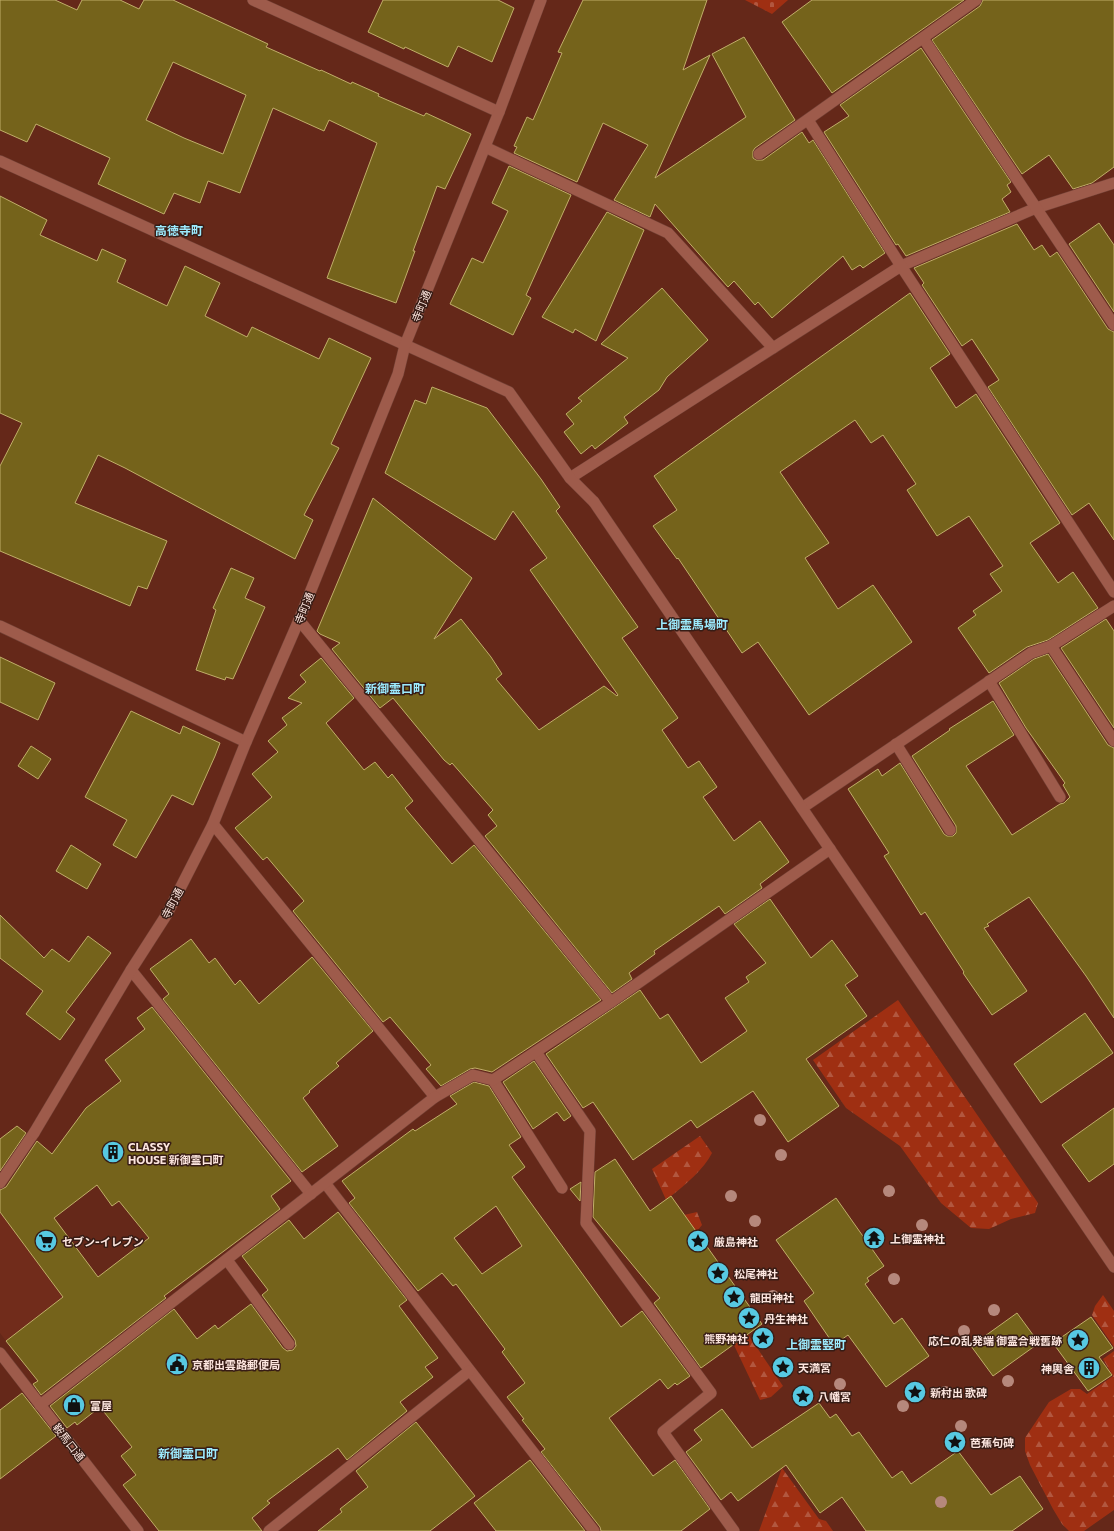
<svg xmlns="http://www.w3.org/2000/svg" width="1114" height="1531" viewBox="0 0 1114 1531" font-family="Commissioner,'Noto Sans JP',sans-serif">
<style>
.built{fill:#712c1b}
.forest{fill:url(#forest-firs)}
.cemetery{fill:url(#cemetery-stones)}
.building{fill:#75631b;stroke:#c0ae69;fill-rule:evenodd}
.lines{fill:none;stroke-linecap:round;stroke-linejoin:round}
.service-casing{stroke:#724035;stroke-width:12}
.minor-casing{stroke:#724035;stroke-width:12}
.tertiary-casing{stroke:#724035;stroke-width:12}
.service{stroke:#9e5b4b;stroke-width:11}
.minor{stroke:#9e5b4b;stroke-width:11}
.tertiary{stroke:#9e5b4b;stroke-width:11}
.tree{fill:#b6887c}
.labels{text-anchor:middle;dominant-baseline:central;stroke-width:3;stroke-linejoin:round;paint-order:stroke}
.street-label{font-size:11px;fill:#fce5de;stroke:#371c15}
.poi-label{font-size:11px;font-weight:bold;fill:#fce5de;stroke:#371c15;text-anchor:start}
.neighbourhood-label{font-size:12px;font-weight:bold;fill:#9ceafd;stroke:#371c15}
</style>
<defs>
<pattern id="forest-firs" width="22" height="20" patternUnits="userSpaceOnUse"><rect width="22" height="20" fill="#9f2f12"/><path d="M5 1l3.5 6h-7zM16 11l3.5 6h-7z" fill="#b2573f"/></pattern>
<pattern id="cemetery-stones" width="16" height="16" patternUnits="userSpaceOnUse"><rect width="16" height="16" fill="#9f2f12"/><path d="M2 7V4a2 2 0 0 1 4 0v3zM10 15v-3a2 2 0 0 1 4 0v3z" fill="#b2573f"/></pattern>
</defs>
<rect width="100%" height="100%" fill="#652819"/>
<polygon class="built" points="0,1206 63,1297 6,1341 0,1333"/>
<g class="forest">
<polygon points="898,1000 1038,1203 1035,1213 1011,1219 989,1229 971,1228 941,1203 900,1146 846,1108 813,1060"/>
<path d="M700,1136L712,1153C704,1169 685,1185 671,1196L684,1215L697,1212L702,1225L697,1231L688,1238L683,1237L652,1169Z"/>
<polygon points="698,1269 704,1270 783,1386 771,1397 760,1400"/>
<polygon points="1103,1295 1114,1311 1114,1347 1092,1315 1095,1306"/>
<polygon points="1114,1351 1114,1510 1084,1531 1069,1531 1062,1524 1053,1509 1030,1465 1025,1451 1025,1438 1049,1402 1071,1389 1080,1389 1087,1394 1113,1376 1103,1359"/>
<polygon points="782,1468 819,1519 826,1521 833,1531 759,1531"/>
</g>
<polygon class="cemetery" points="745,0 788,0 772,14"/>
<g class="building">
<path d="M0,0H55L77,10L82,0H120L139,9L144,0H173L268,44L266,47L320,71L321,70L351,84L352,82L379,94L378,96L424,116L426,113L471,134L445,189L437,186L413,251H415L396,303L327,278L377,143L329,120L324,131L273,108L240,193L208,181L200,203L174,193L164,214L98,184L110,158L36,124L27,142L0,130ZM173,62L246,95L223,154L184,138L146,120Z"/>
<polygon points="383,0 498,0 514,8 492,62 458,46 448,67 405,47 404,49 368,32"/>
<polygon points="583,0 707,0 683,70 710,55 655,178 746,117 712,54 744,37 795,120 755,148 753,151 753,158 756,160 763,160 802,132 809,143 813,140 885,253 863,268 860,265 852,270 843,256 772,318 758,302 755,305 734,281 728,287 655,204 650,217 614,200 648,145 603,123 577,182 514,153 517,147 514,146 527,117 533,120 562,53 558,52"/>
<polygon points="812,0 964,0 832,93 782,22"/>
<polygon points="983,0 1114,0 1114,167 1092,183 1073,189 1049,155 1022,174 932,40 980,6"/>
<polygon points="921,48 1011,182 1007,185 1011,192 1002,199 1010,212 906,256 898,244 896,245 824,132 849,116 840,105"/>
<polygon points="509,166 571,195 526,295 531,298 513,335 450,304 472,258 483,263 508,211 492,203"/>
<polygon points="0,196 47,220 40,235 97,261 102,249 126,260 117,282 167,306 185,266 220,283 205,316 247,337 252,327 319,359 329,338 371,358 331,444 339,448 304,515 313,520 295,559 125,468 98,455 75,503 167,541 147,589 138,586 130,606 0,551 0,466 22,423 0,413"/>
<polygon points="607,212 644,230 596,341 575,329 573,333 542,317"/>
<polygon points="1099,223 1114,245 1114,312 1069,244"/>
<polygon points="1017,224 1034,250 1042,245 1050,257 1057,252 1108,329 1114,332 1114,540 1089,503 1072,515 988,387 999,380 972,339 962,346 922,285 924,283 914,268"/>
<polygon points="662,288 708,340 667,377 659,390 624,417 628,423 595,449 592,445 581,454 564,432 574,424 566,414 582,401 578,398 628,358 601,344"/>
<polygon points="910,293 950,354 930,368 956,408 976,394 1060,523 1030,543 1058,583 1073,572 1098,608 1048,640 1027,647 989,673 958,628 976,615 973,611 1002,591 990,574 1003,566 969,516 937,536 907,490 916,484 883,435 871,443 855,420 780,472 829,543 805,558 838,609 873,585 912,642 809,715 758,642 742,653 678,558 677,559 653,526 677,510 654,476"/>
<polygon points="432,387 487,408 541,479 560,507 556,511 638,627 622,638 678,718 662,730 688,768 699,761 717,787 703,797 734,841 760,821 789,862 760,884 762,888 725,914 719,906 654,951 655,954 629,973 632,979 612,993 485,836 497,826 488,815 493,810 452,763 450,765 444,760 393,698 380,708 332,649 340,643 320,634 317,631 373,498 472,578 434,639 461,619 491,657 502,674 496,679 539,730 604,686 617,696 618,695 530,570 547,558 513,511 495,540 385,473 415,400 426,404"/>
<polygon points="231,568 254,578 245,598 265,607 233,679 226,677 225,680 196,670 216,610 213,608"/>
<polygon points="1106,619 1114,631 1114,728 1061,648"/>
<polygon points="1048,654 1108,745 1114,748 1114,1018 1086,976 1029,897 987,924 989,926 984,928 1027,991 992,1015 963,973 964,972 925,912 921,915 884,856 889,853 848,789 878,769 882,776 900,763 944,834 947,836 953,836 956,833 956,826 912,756 950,730 949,729 993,701 1014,735 966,766 1012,835 1060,804 1064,803 1070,797 1063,785 1065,783 1026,728 999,683 1034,659"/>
<polygon points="0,657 55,683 38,720 0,702"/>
<polygon points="321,658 354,698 326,723 364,770 375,762 388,778 392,774 413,801 405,808 452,864 474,845 601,1000 492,1072 475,1068 470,1069 441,1086 426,1069 431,1065 390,1017 383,1022 293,911 304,901 267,857 263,860 235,828 272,797 252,774 278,752 268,741 287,725 282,718 302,703 288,698 306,682 300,675"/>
<polygon points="131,711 180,734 183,726 220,743 215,756 193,805 172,795 136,858 113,845 127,820 85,797"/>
<polygon points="31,746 51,759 38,779 18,766"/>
<polygon points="71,845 101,864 87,889 56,871"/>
<polygon points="770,899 811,958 832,940 858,976 845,985 867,1016 806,1059 839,1106 788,1142 753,1091 697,1128 691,1120 633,1160 593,1102 583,1108 546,1054 640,990 660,1019 668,1014 701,1063 747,1031 725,998 749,982 746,977 766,963 734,924"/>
<polygon points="0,915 44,958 52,949 69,962 88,936 111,953 66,1012 75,1019 60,1040 26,1014 43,991 0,958"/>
<polygon points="191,939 209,963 215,958 235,985 240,980 259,1004 312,957 373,1031 336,1063 339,1066 309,1091 310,1092 303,1098 338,1146 302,1172 163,999 169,994 150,969"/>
<path d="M152,1007L291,1181L271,1196L280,1209L164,1296L166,1298L41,1395L33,1384L38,1381L6,1341L63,1297L0,1212V1190L6,1187L37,1141L52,1154L86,1108L121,1081L105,1060L145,1029L137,1018ZM97,1185L112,1206L119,1201L149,1238L98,1277L54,1218Z"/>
<polygon points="1085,1013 1113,1053 1041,1103 1014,1064"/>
<polygon points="534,1061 571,1116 564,1121 557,1112 533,1129 503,1082"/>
<path d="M474,1082L489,1086L521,1137L509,1145L525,1167L512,1177L621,1327L642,1311L690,1376L677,1385L675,1383L668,1389L660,1379L609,1418L653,1476L675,1460L710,1509L681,1531H601L600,1527L541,1452L545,1449L522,1420L524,1419L507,1397L525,1383L502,1352L505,1349L456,1284L453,1286L442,1273L418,1291L349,1203L355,1198L342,1181L413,1129L415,1131L457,1104L450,1096ZM496,1206L522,1246L482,1274L454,1238Z"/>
<polygon points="1114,1108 1114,1164 1089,1182 1062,1145"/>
<polygon points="17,1126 26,1133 0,1171 0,1139"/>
<polygon points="615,1159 650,1211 671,1196 762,1324 701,1368 654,1303 660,1298 593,1217 595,1172"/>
<polygon points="581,1182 580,1201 570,1189"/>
<polygon points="836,1198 884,1266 867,1278 869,1281 865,1284 894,1324 902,1318 929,1356 886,1387 848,1335 834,1345 804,1301 814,1293 776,1240"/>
<polygon points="338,1212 407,1300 399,1306 438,1358 425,1367 433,1377 400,1402 407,1411 347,1460 338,1448 267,1501 270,1503 252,1518 262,1531 159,1531 123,1485 136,1475 121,1456 132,1447 100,1407 77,1425 75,1422 67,1428 50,1406 174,1309 197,1339 215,1325 218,1329 251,1304 283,1348 287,1351 293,1350 296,1346 295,1340 262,1295 268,1290 242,1256 289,1220 304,1239"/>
<polygon points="1017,1313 1039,1343 993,1376 971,1346"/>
<polygon points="1091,1317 1113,1348 1099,1357 1112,1375 1088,1391 1053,1343"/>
<polygon points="22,1393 56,1436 0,1479 0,1410"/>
<polygon points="819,1403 830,1418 836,1414 852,1436 859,1432 892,1478 902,1471 911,1484 958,1451 991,1495 1020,1476 1043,1509 1012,1531 866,1531 842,1497 820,1513 786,1465 738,1501 731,1492 721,1500 686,1452 702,1440 694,1430 722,1409 752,1448"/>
<polygon points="416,1422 475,1496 430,1531 318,1531 342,1512 340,1509 368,1487 356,1471"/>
<polygon points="530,1460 585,1531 496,1531 474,1503"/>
</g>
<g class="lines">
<g class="service-casing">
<g id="service">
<polyline points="485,147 668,233 773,348"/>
<polyline points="570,478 901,266 1036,208 1114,183"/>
<polyline points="299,620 611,1002"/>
<polyline points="989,681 1060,797"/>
<polyline points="896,744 950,830"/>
<polyline points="802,808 1031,653 1051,646"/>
<polyline points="213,824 435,1097 473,1075 493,1080 562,1188"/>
<polyline points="131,970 311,1194"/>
<polyline points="536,1052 590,1131 586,1223 711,1393 663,1432 734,1531"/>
<polyline points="227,1260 289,1344"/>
</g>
</g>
<g class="minor-casing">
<g id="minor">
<polyline points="253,0 499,112"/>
<polyline points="923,38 1114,325"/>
<polyline points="808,120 901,266 1114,592"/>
<polyline points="759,154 976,0"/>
<polyline points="0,161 509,392 570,478 594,502"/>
<polyline points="1114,606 1051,646 1114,741"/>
<polyline points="0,626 246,742"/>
<polyline points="493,1080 611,1002 830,849"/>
<polyline points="0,1183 34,1133"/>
<polyline points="325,1183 594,1531"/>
<polyline points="0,1353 138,1531"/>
<polyline points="40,1405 435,1097"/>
<polyline points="269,1531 469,1371"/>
</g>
</g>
<g class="tertiary-casing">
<g id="tertiary">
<polyline points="594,502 1114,1267"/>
<polyline points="34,1133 131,970 167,914 213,824 246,742 299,620 398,374 405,345 499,112 541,0"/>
</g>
</g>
<use href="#service" class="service"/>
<use href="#minor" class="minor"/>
<use href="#tertiary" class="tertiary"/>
</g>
<g class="tree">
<circle cx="760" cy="1120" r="6"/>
<circle cx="781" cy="1155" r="6"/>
<circle cx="889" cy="1191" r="6"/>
<circle cx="731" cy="1196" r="6"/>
<circle cx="755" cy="1221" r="6"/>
<circle cx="922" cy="1225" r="6"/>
<circle cx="894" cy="1279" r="6"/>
<circle cx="773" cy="1296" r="6"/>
<circle cx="994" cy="1310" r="6"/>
<circle cx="964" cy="1331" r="6"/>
<circle cx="1008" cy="1381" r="6"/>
<circle cx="840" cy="1384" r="6"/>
<circle cx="945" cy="1392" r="6"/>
<circle cx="903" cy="1406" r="6"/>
<circle cx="961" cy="1426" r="6"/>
<circle cx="941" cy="1502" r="6"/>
</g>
<defs>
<g id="building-disc" transform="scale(1.15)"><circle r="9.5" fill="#57c9e2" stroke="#371c15"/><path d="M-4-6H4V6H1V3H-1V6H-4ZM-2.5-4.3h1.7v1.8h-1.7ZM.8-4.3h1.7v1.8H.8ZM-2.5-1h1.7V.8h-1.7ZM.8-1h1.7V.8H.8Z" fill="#111"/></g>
<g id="temple-disc" transform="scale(1.15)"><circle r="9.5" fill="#57c9e2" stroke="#371c15"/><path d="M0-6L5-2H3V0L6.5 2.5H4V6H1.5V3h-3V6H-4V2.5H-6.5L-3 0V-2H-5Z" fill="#111"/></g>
<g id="supermarket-disc" transform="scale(1.15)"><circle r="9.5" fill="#57c9e2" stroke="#371c15"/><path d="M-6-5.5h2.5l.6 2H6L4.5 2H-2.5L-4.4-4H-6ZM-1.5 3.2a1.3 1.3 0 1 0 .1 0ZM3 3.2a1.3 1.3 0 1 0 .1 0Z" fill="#111"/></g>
<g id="sight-disc" transform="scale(1.15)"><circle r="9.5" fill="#57c9e2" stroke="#371c15"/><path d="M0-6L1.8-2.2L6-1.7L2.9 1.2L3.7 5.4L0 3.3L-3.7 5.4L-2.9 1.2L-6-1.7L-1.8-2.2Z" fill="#111"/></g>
<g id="civic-disc" transform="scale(1.15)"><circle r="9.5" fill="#57c9e2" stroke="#371c15"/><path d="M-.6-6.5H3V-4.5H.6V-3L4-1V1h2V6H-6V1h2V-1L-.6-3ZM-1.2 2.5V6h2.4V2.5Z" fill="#111"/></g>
<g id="shop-disc" transform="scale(1.15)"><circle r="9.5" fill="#57c9e2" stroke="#371c15"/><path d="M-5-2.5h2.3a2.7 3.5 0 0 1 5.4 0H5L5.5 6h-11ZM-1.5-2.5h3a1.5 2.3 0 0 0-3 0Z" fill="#111"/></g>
</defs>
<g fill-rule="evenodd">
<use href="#building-disc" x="113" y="1152"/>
<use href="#temple-disc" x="874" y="1238"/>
<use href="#supermarket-disc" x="46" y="1241"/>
<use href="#sight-disc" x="698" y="1241"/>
<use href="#sight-disc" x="718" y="1273"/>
<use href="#sight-disc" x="734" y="1297"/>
<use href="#sight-disc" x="749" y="1318"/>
<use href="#sight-disc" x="763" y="1338"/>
<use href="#sight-disc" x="1078" y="1340"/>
<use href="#civic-disc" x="177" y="1364"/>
<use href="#sight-disc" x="783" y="1367"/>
<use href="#building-disc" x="1089" y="1368"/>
<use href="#sight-disc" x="915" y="1392"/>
<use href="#sight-disc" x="803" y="1396"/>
<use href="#shop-disc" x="74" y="1405"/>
<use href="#sight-disc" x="955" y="1442"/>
</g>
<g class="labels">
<g class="street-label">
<text transform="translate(421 306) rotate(-68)">寺町通</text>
<text transform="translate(304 608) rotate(-68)">寺町通</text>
<text transform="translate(172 903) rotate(-62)">寺町通</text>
<text transform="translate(69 1442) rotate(52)">鞍馬口通</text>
</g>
<g class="poi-label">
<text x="128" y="1146">CLASSY<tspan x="128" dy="13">HOUSE 新御霊口町</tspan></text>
<text x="890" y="1238">上御霊神社</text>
<text x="62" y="1241">セブン-イレブン</text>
<text x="714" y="1241">厳島神社</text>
<text x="734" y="1273">松尾神社</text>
<text x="750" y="1297">龍田神社</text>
<text x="764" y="1318">丹生神社</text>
<text x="748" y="1338" text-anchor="end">熊野神社</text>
<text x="1062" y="1340" text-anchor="end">応仁の乱発端 御霊合戦舊跡</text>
<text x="192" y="1364">京都出雲路郵便局</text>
<text x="798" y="1367">天満宮</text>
<text x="1074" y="1368" text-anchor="end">神輿舎</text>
<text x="930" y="1392">新村出 歌碑</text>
<text x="818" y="1396">八幡宮</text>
<text x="90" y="1405">富屋</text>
<text x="970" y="1442">芭蕉句碑</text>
</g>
<g class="neighbourhood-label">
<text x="179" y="230">高徳寺町</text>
<text x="692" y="624">上御霊馬場町</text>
<text x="395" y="688">新御霊口町</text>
<text x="816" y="1344">上御霊竪町</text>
<text x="188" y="1453">新御霊口町</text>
</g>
</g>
</svg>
